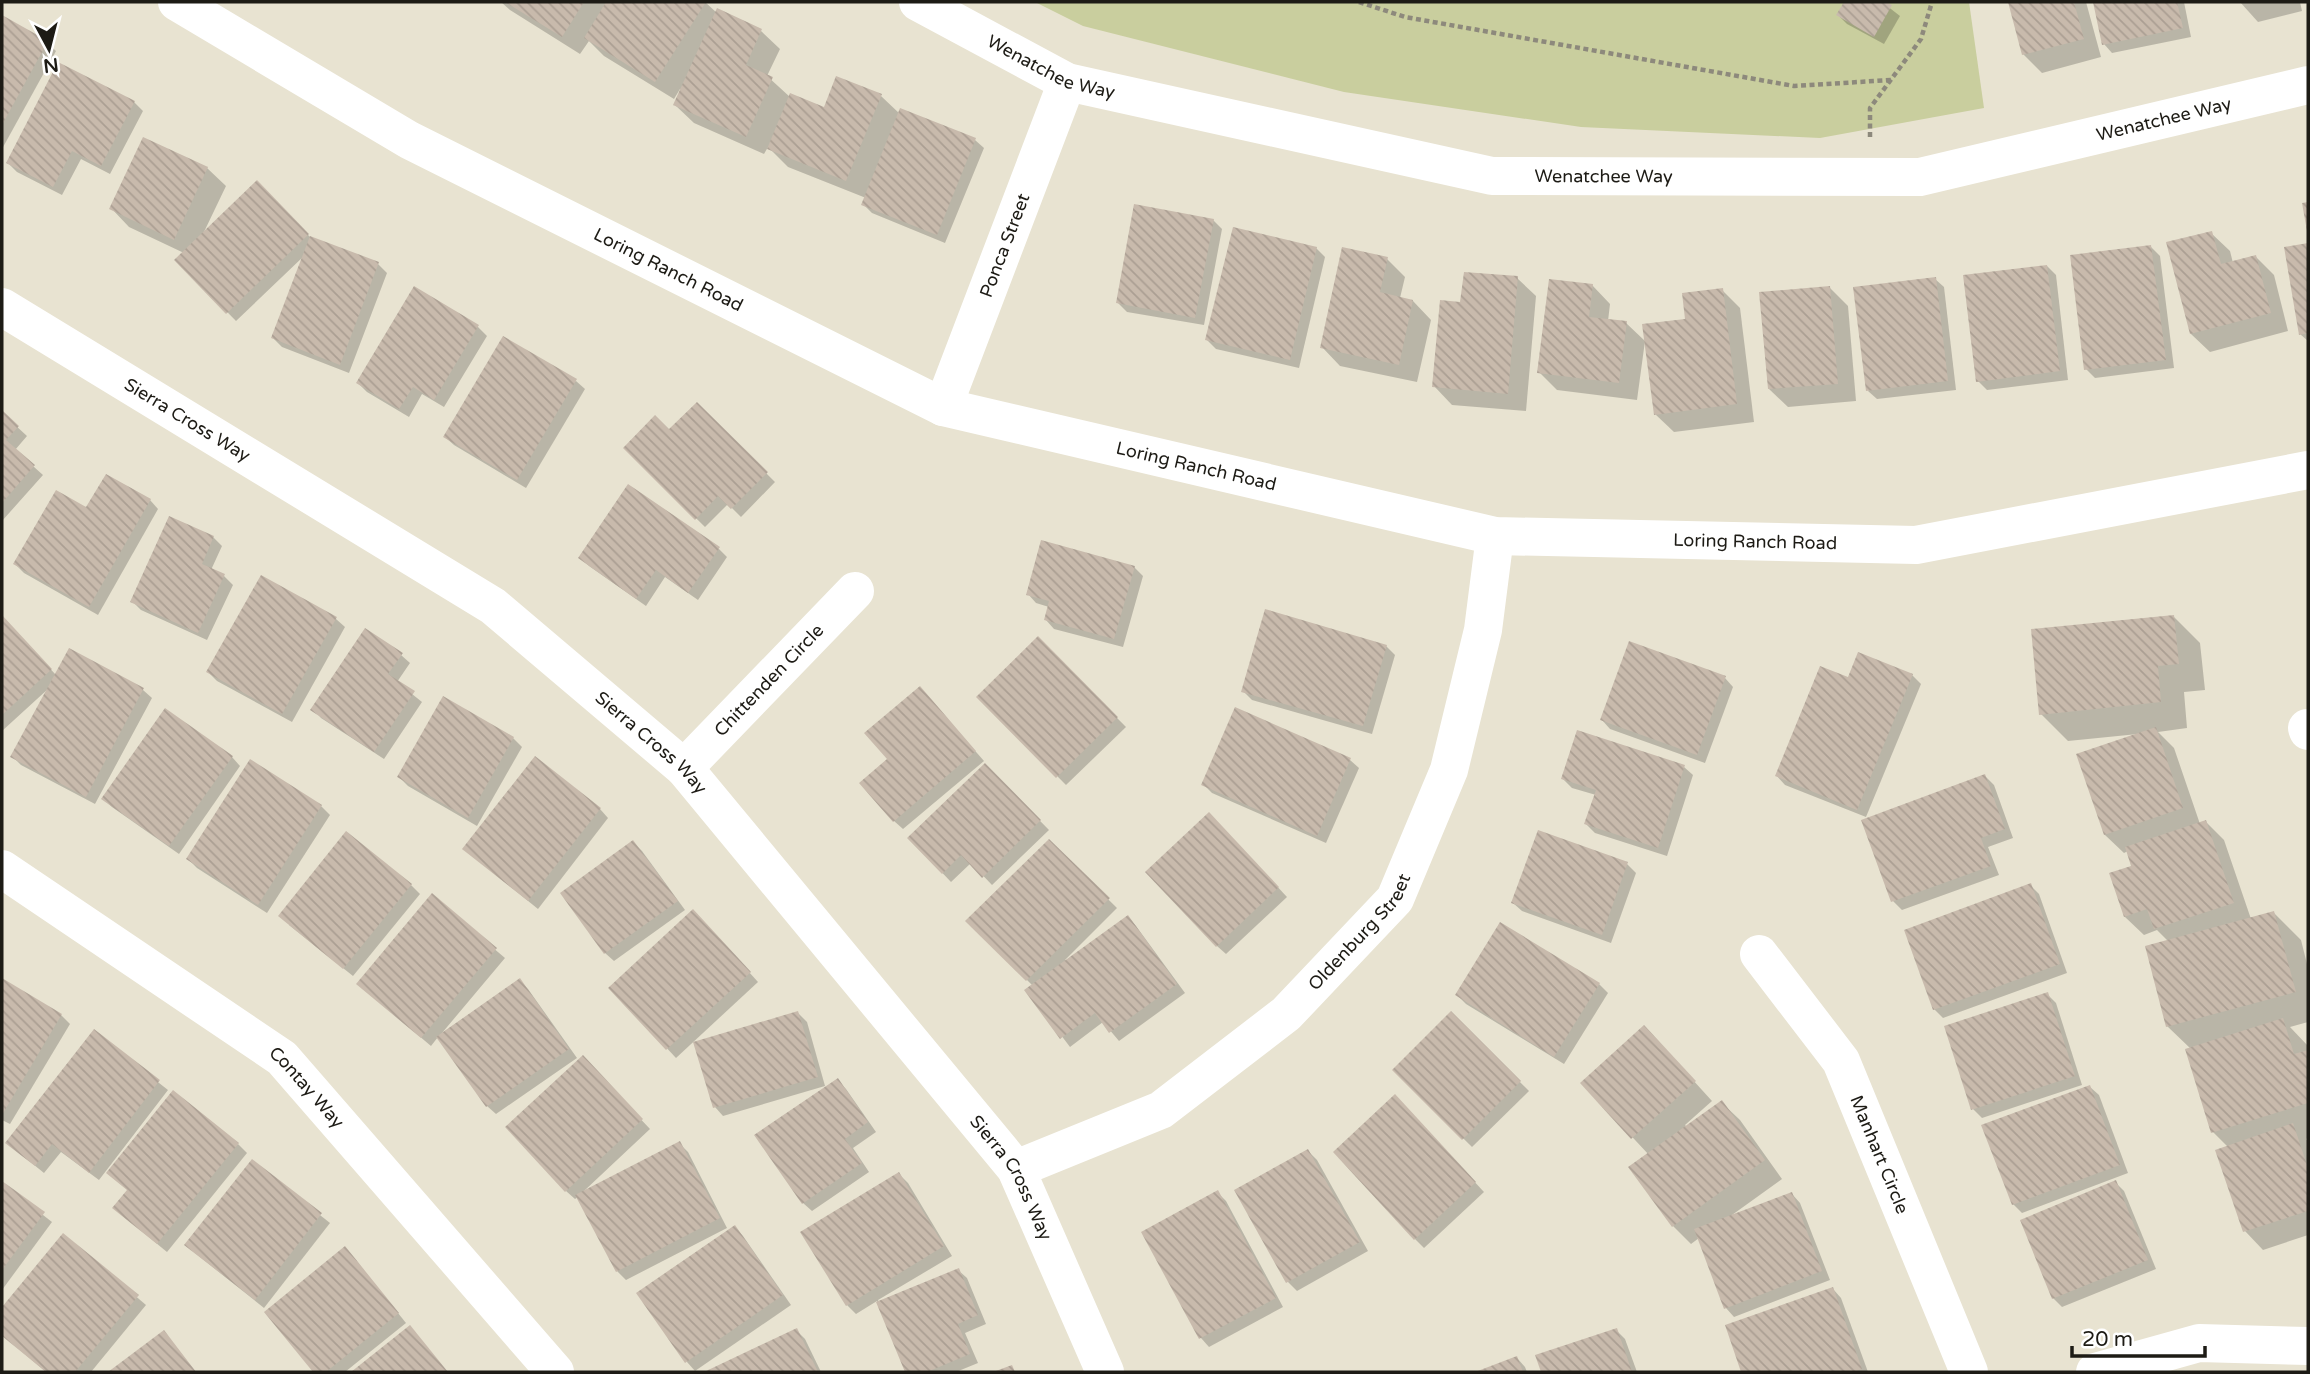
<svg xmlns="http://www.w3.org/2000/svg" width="2310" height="1374" viewBox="0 0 2310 1374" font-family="'Varela Round',sans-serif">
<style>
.grass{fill:#c9ce9e}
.shadow{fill:#0003}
.building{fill:url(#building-back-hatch)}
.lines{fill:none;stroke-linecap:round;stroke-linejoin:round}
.path{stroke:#8d897c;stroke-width:4.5;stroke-dasharray:5 3.5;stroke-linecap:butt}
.minor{stroke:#fff;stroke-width:38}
.labels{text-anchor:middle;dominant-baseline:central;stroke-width:5;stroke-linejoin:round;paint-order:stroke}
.street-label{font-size:18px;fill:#1d1b15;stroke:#fff}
</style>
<defs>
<pattern id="building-back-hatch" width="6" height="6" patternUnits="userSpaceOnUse" patternTransform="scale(1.75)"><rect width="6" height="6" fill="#c8baac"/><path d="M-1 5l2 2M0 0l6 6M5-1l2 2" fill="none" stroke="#ab9f93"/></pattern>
</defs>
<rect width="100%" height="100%" fill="#e8e3d1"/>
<polygon class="grass" points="1035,2 1969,2 1984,108 1820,138 1581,127 1344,92 1083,26"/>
<g class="shadow">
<polygon points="501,2 640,2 643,4 644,2 705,2 717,13 718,11 761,31 780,49 767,76 790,97 825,109 881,96 900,114 975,140 984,148 945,243 872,213 863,204 866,198 788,167 768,147 764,154 694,123 675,105 682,90 680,89 674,99 604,56 589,41 580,54 510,10"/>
<polygon points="1846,2 1882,2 1900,16 1884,44 1847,24 1838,15"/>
<polygon points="2010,2 2086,2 2101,57 2042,73 2023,54"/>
<polygon points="2095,2 2184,2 2191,37 2112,53 2104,44"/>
<polygon points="2240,2 2300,2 2302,11 2258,22"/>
<polygon points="2,17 47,43 56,51 2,149"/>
<polygon points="134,102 143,111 110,174 81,159 62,195 17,172 8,163"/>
<polygon points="207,168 226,186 203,234 257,183 312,239 378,264 387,273 349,373 282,347 273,338 304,256 236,321 176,260 184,253 129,227 111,208"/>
<polygon points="1213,220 1222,229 1204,325 1127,312 1118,303"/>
<polygon points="2211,233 2230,251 2233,263 2256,257 2274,275 2288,331 2210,352 2191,334"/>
<polygon points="2308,245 2308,341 2300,334 2286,248"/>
<polygon points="2151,247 2160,256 2174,368 2095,378 2086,369"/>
<polygon points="1316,248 1325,257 1299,368 1216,349 1207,340"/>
<polygon points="1387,259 1405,277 1400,298 1413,301 1431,320 1417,382 1340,366 1322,347"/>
<polygon points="2047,266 2056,275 2068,380 1987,390 1978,381"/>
<polygon points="1517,278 1536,296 1526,411 1452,405 1434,386 1462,304"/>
<polygon points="1935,279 1944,287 1956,390 1877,399 1868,391"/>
<polygon points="1592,285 1610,304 1608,321 1626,323 1645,341 1637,400 1557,390 1539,372"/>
<polygon points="1830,288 1848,306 1856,401 1788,407 1769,389"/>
<polygon points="415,289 478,327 487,336 444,407 422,394 409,417 367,392 358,383"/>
<polygon points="1722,290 1740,308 1754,422 1674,432 1655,414 1687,320"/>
<polygon points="576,381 585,389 526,488 454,445 445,437"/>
<polygon points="697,404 775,482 741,517 728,504 705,527 625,448 669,432"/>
<polygon points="2,413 27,436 15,450 43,475 2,521"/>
<polygon points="150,500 158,509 98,615 24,573 15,564"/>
<polygon points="213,537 222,546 211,570 224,576 233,585 207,640 141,610 132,601"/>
<polygon points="718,548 727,557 698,600 665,577 646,606 589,566 580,558"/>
<polygon points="1134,567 1143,576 1123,647 1054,629 1046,620 1049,607 1036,603 1028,594"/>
<polygon points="2173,616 2200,643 2205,690 2184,692 2187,728 2158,732 2174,748 2200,824 2206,822 2224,840 2251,919 2274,913 2301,940 2308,968 2308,1022 2290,1027 2308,1046 2308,1138 2306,1139 2308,1141 2308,1235 2263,1250 2245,1231 2217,1151 2228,1147 2213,1132 2191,1049 2167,1026 2169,942 2157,930 2144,935 2125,917 2133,867 2128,851 2124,853 2105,835 2138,734 2068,741 2041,714"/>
<polygon points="2,617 56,675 143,690 152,698 95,804 21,765 13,757 48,689 2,731"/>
<polygon points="336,619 345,627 292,722 217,681 208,672"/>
<polygon points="1038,638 1126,727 1066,785 979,697"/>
<polygon points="1386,646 1395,655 1372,734 1252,700 1243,691"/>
<polygon points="401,655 410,663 397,682 422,702 384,759 321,718 313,709"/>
<polygon points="1912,675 1921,684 1866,817 1785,785 1777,776 1849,679"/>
<polygon points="1725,678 1733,687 1705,763 1610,729 1602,720"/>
<polygon points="928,697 984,761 903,829 894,821 889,759"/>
<polygon points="1236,710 1350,760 1359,768 1326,843 1212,793 1203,784"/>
<polygon points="513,738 522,747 477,826 408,786 399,777"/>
<polygon points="232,757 240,766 179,854 112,807 103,799"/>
<polygon points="985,765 1049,830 992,885 971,863 951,882 909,838"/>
<polygon points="1684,767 1693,775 1667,856 1595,833 1586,824 1596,795 1572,788 1563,779"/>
<polygon points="1985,776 1994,785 2013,838 1988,847 1999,875 1902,910 1893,901"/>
<polygon points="321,806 330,815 267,913 197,868 188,859"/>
<polygon points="600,809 608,818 538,909 464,849"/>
<polygon points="1218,823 1287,897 1226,954 1217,946"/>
<polygon points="1049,841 1117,908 1065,960 1066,962 1128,917 1136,926 1185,993 1119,1041 1103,1022 1070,1047 1027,990 1033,986 968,921"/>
<polygon points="633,842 642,851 685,910 614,961 605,953"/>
<polygon points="1627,864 1636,873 1611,943 1522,911 1513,903"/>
<polygon points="411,885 420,894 353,976 289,925"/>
<polygon points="2030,885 2039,894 2067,973 1943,1018 1934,1009"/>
<polygon points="432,896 505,958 442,1033 519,980 528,989 577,1058 496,1114 487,1106 438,1037 431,1046 367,992"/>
<polygon points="702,920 758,982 676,1058 611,988"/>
<polygon points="2,980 61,1015 70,1024 10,1124 2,1120"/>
<polygon points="1599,984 1608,993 1564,1064 1466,1004 1457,995"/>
<polygon points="2047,994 2056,1003 2082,1085 1982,1118 1973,1109"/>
<polygon points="798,1013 807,1022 825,1086 723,1116 715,1107"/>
<polygon points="1451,1014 1529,1091 1472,1147 1394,1070"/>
<polygon points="94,1032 168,1090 99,1180 61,1152 44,1173 7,1143"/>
<polygon points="1662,1046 1712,1101 1685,1125 1687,1127 1721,1102 1740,1120 1782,1179 1732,1215 1792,1194 1800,1203 1830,1280 1734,1317 1726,1308 1699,1238 1691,1244 1673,1226 1649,1155 1582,1083"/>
<polygon points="583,1058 650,1129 584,1191 679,1143 688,1152 727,1228 626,1280 617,1271 578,1197 575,1199 566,1191"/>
<polygon points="838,1081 846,1089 876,1132 853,1148 869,1172 812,1211 803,1203"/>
<polygon points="2090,1087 2099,1095 2128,1173 2022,1213 2013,1204"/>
<polygon points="1404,1106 1484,1192 1424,1248 1415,1239"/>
<polygon points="238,1144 247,1153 167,1252 123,1216"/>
<polygon points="1308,1151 1317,1160 1368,1251 1297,1291 1288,1282 1237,1190"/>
<polygon points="252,1161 330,1223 264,1308 195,1253"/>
<polygon points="899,1174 908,1183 952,1256 878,1300 879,1302 958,1270 967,1278 986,1324 965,1333 978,1363 956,1372 906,1372 877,1301 856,1314 847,1305"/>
<polygon points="2115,1182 2124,1191 2156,1269 2062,1307 2053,1298"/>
<polygon points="2,1183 52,1222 2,1290"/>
<polygon points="1217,1192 1226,1201 1283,1307 1209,1347 1201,1338"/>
<polygon points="735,1227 743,1236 791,1305 695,1371 687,1362 639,1293"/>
<polygon points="64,1235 146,1305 91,1372 46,1372 2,1335 2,1309"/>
<polygon points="354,1258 406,1323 345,1372 315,1372 267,1312"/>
<polygon points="1833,1289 1841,1298 1868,1372 1743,1372 1727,1326"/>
<polygon points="796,1330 805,1339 821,1372 708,1372"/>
<polygon points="1616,1330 1625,1339 1637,1372 1542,1372 1537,1356"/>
<polygon points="164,1332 196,1372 111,1372"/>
<polygon points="1517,1358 1525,1367 1527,1372 1479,1372"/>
</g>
<g class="building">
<polygon points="505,2 584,2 562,37"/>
<polygon points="606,2 706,2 655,82 584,38"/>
<polygon points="1844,2 1886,2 1892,5 1874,37 1836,15"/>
<polygon points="2008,2 2074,2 2084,39 2022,55"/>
<polygon points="2093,2 2177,2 2183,28 2102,45"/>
<polygon points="717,8 762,29 746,65 773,77 746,137 673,105"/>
<polygon points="2,15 48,41 2,125"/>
<polygon points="58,62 135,101 101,166 72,151 53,187 6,163"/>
<polygon points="836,76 882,94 846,181 767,149 790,93 824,107"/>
<polygon points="900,108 976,138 937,235 861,205"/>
<polygon points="143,137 208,167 174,240 109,209"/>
<polygon points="257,180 309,234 226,314 174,260"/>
<polygon points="2308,202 2308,231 2307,231 2302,203"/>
<polygon points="1134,204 1214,219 1195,318 1116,303"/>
<polygon points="1233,227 1317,247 1290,360 1205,340"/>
<polygon points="2212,231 2221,264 2256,255 2271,313 2190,334 2166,242"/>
<polygon points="310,236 379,262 340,365 271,338"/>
<polygon points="2308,243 2308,333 2299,335 2284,247"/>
<polygon points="2151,245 2166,360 2084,370 2070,255"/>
<polygon points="1342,247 1388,257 1380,292 1413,300 1399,365 1320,348"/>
<polygon points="2047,265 2060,371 1976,382 1963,275"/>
<polygon points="1464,272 1518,276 1508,394 1432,387 1440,300 1460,302"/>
<polygon points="1936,277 1948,381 1866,391 1853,287"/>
<polygon points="1549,279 1593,284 1589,317 1627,321 1619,383 1537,373"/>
<polygon points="414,286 479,325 434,400 413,387 399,409 356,383"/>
<polygon points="1830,286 1838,384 1768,389 1759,292"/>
<polygon points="1723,288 1737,404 1654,415 1642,324 1685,319 1682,293"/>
<polygon points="503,336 577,379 517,480 443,437"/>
<polygon points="697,402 768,472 731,509 718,496 695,520 623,448 655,415 669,429"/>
<polygon points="2,410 19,426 6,440 35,465 2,503"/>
<polygon points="106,474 151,499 89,607 13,564 56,490 86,507"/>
<polygon points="628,484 720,547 688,593 656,570 636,599 578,558"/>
<polygon points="169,516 214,536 202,564 225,574 198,633 130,602"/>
<polygon points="1041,540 1135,566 1114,639 1044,620 1049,601 1026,595"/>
<polygon points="261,575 337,617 282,714 206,672"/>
<polygon points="1265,609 1387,645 1363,726 1241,692"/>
<polygon points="2,615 52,669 2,715"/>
<polygon points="2174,615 2179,664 2158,666 2161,702 2039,715 2031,629"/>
<polygon points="365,628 403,653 388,674 415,691 374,752 310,710"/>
<polygon points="1038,636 1118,717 1056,778 976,697"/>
<polygon points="1629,641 1726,676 1697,755 1600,720"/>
<polygon points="69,648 144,688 86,797 10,757"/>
<polygon points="1858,652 1913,674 1857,810 1775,776 1820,666 1848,677"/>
<polygon points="920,686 976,751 893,822 859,783 887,759 864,733"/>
<polygon points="443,696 514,737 468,818 397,777"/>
<polygon points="1235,707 1351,758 1317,836 1201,785"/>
<polygon points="165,708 233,756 169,846 101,799"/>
<polygon points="2156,727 2183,808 2104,835 2076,754"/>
<polygon points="1577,730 1685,765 1658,848 1584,824 1596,790 1561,779"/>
<polygon points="535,756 601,808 528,901 462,849"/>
<polygon points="250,759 322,805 258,905 186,859"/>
<polygon points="985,763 1041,820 982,878 961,855 942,874 907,838"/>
<polygon points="1985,774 2005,829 1981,838 1991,866 1891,902 1861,820"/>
<polygon points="1209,812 1279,887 1216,947 1145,872"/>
<polygon points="2206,820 2234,903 2154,929 2147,909 2124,917 2109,873 2131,866 2125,847"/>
<polygon points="1538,830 1628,862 1602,935 1511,903"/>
<polygon points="346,831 412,884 343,969 278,916"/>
<polygon points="1049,839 1110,898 1026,981 965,921"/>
<polygon points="633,840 678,901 604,954 560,893"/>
<polygon points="2031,883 2060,964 1933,1010 1904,930"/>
<polygon points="432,893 497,948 421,1038 356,984"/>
<polygon points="693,909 751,972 666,1050 608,988"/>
<polygon points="2274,911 2296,992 2166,1027 2145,946"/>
<polygon points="1128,915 1177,984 1109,1033 1095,1013 1060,1039 1024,990"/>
<polygon points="1500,922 1600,983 1554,1057 1455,995"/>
<polygon points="2,978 62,1014 2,1115"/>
<polygon points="520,978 569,1049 486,1107 436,1037"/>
<polygon points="2048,992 2075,1076 1971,1110 1944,1026"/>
<polygon points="798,1011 818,1077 713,1108 693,1042"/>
<polygon points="1451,1011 1521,1081 1462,1140 1392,1070"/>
<polygon points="2283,1018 2294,1054 2308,1050 2308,1103 2211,1133 2185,1049"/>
<polygon points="1644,1025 1696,1081 1631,1139 1580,1083"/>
<polygon points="94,1029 160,1080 89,1173 52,1144 35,1166 5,1143"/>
<polygon points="583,1055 643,1119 565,1192 505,1127"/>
<polygon points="838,1078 868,1122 845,1139 862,1163 802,1204 754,1135"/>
<polygon points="2090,1085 2120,1165 2012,1205 1981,1125"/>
<polygon points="173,1090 239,1143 157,1244 112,1208 127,1190 106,1173"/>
<polygon points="1395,1094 1476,1182 1414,1240 1333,1152"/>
<polygon points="1722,1100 1765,1160 1672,1227 1628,1167"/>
<polygon points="2293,1123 2308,1168 2308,1211 2243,1232 2215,1150"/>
<polygon points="680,1141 720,1218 616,1272 575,1195"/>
<polygon points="1308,1149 1360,1242 1286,1283 1234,1190"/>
<polygon points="252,1159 322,1213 255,1300 184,1245"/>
<polygon points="899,1172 944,1246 846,1306 800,1232"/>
<polygon points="2116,1180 2148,1260 2052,1299 2020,1220"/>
<polygon points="2,1181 45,1212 2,1270"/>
<polygon points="1218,1190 1276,1298 1199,1339 1141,1232"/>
<polygon points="1792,1192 1822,1271 1724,1309 1694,1229"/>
<polygon points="735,1225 783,1295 685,1363 636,1293"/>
<polygon points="63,1233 139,1295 75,1372 46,1372 2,1336 2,1307"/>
<polygon points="345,1246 399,1313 326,1372 313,1372 264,1312"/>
<polygon points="959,1268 978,1315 958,1324 970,1354 927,1372 905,1372 876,1302"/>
<polygon points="1833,1287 1862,1369 1853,1372 1741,1372 1725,1325"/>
<polygon points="410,1325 448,1372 351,1372"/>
<polygon points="797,1328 818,1372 704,1372"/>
<polygon points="1617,1328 1632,1372 1541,1372 1535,1355"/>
<polygon points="164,1330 196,1372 108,1372"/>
<polygon points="1517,1356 1523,1372 1475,1372"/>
<polygon points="1012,1365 1015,1372 993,1372"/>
</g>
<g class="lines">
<g class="path">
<polyline points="1359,2 1405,17 1794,86 1891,80"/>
<polyline points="1870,137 1870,108 1921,39 1932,2"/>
</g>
<g class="minor">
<path id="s1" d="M177,2L409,140L943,407L1495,536L1916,545L2308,470"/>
<path id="s2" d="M918,2L1067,82L1492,176L1920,177L2308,85"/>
<path id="s3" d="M2,307L493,606L684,768L1016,1169L1105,1372"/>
<path id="s4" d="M943,407L1067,82"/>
<polyline points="2307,728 2308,731"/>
<path id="s5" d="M684,768L855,591"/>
<path id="s6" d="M2,869L282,1058L555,1372"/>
<path id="s7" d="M1759,954L1841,1061L1969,1372"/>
<path id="s8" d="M1016,1169L1161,1110L1286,1014L1395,899L1449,770L1483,630L1495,536"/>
<polyline points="2095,1372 2199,1343 2308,1346"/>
</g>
</g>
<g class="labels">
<g class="street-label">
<text stroke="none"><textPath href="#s2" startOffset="149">Wenatchee Way</textPath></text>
<text stroke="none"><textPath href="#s2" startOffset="1283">Wenatchee Way</textPath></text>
<text stroke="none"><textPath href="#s2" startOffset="716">Wenatchee Way</textPath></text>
<text stroke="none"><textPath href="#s4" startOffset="173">Ponca Street</textPath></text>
<text stroke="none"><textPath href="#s1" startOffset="560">Loring Ranch Road</textPath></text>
<text stroke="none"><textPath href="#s3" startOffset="217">Sierra Cross Way</textPath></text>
<text stroke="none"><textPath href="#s1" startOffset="1127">Loring Ranch Road</textPath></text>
<text stroke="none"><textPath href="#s1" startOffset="1694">Loring Ranch Road</textPath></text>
<text stroke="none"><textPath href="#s5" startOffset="122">Chittenden Circle</textPath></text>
<text stroke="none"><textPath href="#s3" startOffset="784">Sierra Cross Way</textPath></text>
<text stroke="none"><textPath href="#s8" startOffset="425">Oldenburg Street</textPath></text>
<text stroke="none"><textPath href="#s6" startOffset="376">Contay Way</textPath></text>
<text stroke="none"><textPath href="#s7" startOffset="236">Manhart Circle</textPath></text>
<text stroke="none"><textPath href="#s3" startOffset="1351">Sierra Cross Way</textPath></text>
</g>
</g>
<rect width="2310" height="1374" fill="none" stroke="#1d1b15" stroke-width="7"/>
<g transform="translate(49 49) rotate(173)" stroke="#ffffff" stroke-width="5" paint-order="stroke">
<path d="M0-5L12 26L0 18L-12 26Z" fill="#1d1b15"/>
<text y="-10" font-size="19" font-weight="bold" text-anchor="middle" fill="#1d1b15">N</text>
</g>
<path d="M2072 1346v10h133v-10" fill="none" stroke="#1d1b15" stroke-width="3.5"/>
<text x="2082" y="1346" font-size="21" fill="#1d1b15" stroke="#ffffff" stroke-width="5" paint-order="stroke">20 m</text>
</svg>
